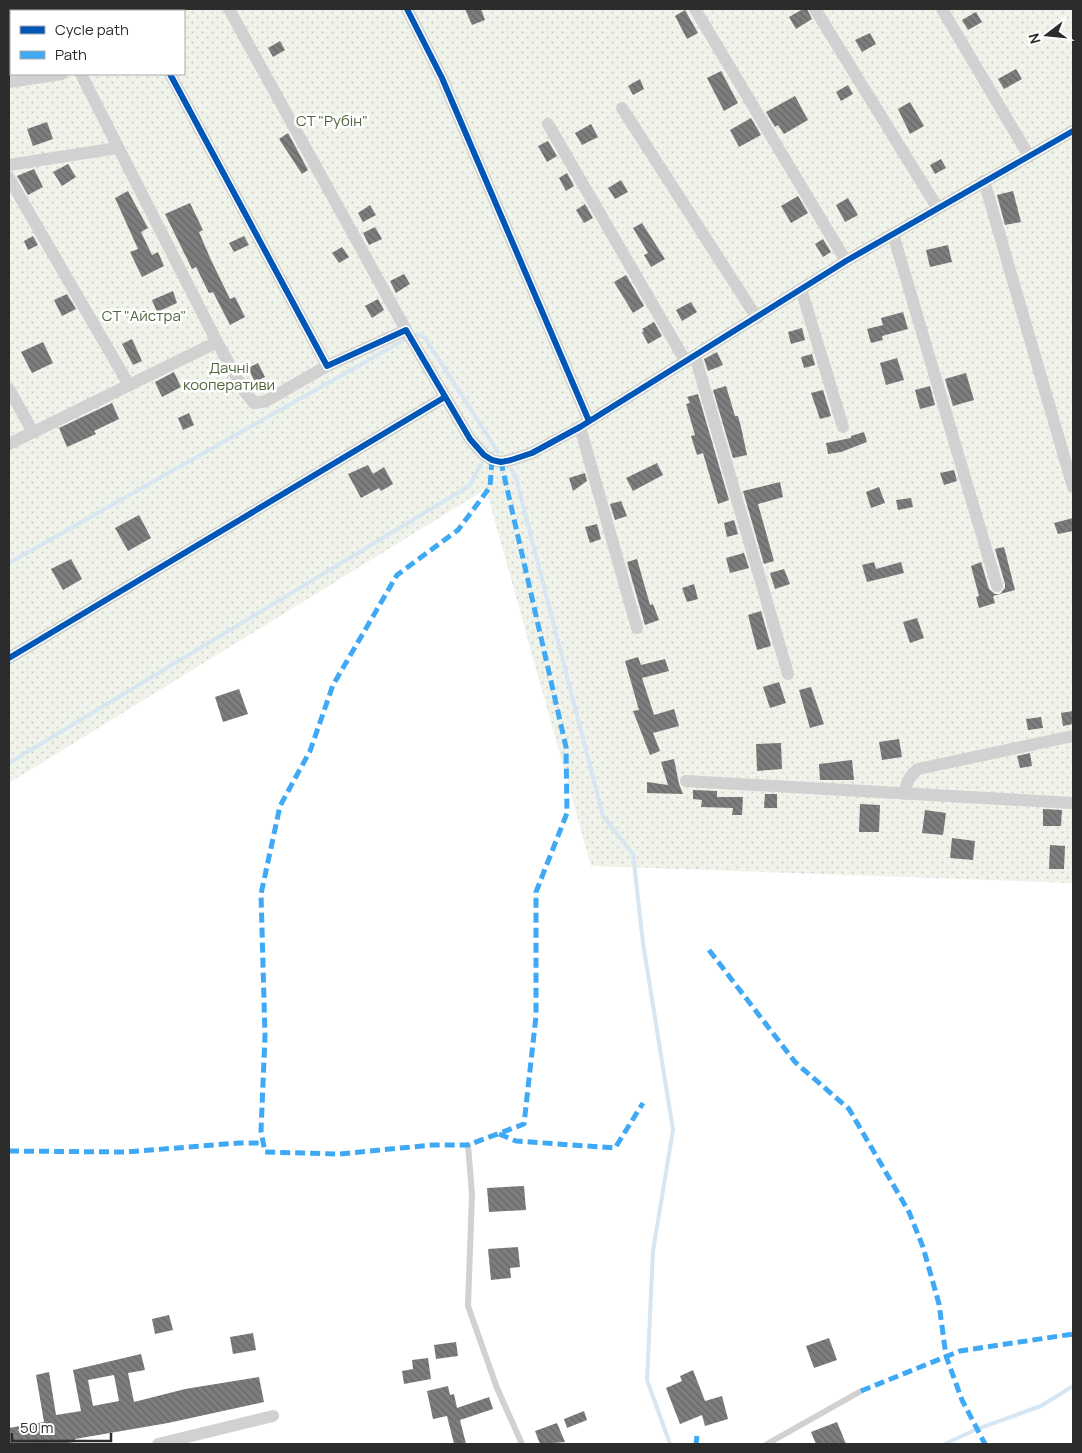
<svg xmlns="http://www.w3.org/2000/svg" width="1082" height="1453" viewBox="0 0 1082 1453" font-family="Manrope,sans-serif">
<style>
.park{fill:url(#park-dots);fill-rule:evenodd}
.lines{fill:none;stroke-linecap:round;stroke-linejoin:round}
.stream{stroke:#d7e6f0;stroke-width:4}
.building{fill:url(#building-back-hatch);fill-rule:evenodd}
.lane{stroke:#d1d1d1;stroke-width:6}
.street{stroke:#d1d1d1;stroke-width:12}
.quiet{stroke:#3fa9f5;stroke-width:5;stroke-dasharray:10 5;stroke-linecap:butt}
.cycleway-casing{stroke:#fff;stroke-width:9}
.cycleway{stroke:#0057b8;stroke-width:6}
.labels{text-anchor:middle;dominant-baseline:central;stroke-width:5;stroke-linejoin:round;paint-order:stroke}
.park-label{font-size:15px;fill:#50653b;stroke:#fff}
</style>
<defs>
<pattern id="park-dots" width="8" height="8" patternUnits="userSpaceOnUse" patternTransform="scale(1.25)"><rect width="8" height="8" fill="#eff3ea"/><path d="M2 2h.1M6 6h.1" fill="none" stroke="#cdd0c9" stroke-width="1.8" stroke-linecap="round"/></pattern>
<pattern id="building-back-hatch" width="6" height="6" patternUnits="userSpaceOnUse" patternTransform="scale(1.25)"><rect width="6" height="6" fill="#7d7d7d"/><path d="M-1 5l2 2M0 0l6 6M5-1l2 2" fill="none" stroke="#676767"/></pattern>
</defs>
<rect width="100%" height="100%" fill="#fff"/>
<path class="park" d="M9,9H1073V883L591,866L486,489L9,783ZM11,11H184V74H11Z"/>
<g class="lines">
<g class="stream">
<polyline points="417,334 425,338 498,452"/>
<polyline points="511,469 516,478 603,816 633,854 643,943 673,1130 653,1251 647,1380 670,1444"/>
<polyline points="9,563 404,340"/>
<polyline points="9,763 469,486 481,464"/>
<polyline points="945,1444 977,1429 1041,1406 1073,1386"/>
</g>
</g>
<g class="building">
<polygon points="465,9 481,9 485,20 472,25"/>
<polygon points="803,9 807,9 812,19 796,29 789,17"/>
<polygon points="685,10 698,33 687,39 675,16"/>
<polygon points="976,12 982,22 968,30 962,20"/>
<polygon points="870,33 876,44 862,52 855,40"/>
<polygon points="280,41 285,50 273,57 268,48"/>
<polygon points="1016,69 1022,79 1004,89 998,79"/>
<polygon points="721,71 738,103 724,111 707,78"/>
<polygon points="640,79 644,89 633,95 628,86"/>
<polygon points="848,85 853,94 841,101 836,92"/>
<polygon points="795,96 808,120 784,134 778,125 775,127 766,112"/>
<polygon points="910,102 924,126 910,134 898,109"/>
<polygon points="751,118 761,135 739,147 730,130"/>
<polygon points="47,122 53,139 33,146 27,129"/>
<polygon points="591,124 598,137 582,145 575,133"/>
<polygon points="288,133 308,170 302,174 279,139"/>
<polygon points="548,141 557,156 547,162 538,146"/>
<polygon points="941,159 946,168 935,174 930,165"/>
<polygon points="68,164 76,177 62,186 53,172"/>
<polygon points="34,169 43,187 28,195 17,176"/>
<polygon points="567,173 574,186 566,191 559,178"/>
<polygon points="621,180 628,192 615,199 608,188"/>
<polygon points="128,191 148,228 141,232 152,255 158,252 164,266 142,277 130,252 138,249 115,198"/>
<polygon points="1013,191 1021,222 1005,225 997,195"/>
<polygon points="798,196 808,213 791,223 781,206"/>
<polygon points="848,198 858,215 845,222 836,205"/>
<polygon points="190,203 203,230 199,232 211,260 230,299 235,297 245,317 230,325 213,292 209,293 196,267 192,269 165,214"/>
<polygon points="585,204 593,218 584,223 576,210"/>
<polygon points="370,205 376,215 363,222 358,213"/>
<polygon points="642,223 665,259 651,267 644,255 648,253 633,228"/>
<polygon points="375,227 382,239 369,245 363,233"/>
<polygon points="33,236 38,245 28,250 24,241"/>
<polygon points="244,236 249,245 234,252 229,243"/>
<polygon points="823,239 831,252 823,257 815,244"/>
<polygon points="948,245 952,262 930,267 926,250"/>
<polygon points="342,247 349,257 339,263 332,253"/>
<polygon points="404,274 410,284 396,293 390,281"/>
<polygon points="626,275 644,306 633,313 614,282"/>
<polygon points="173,291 177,303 157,312 152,300"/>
<polygon points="67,294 76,309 62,316 54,300"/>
<polygon points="378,299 384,310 372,318 365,306"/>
<polygon points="691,302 697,312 682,321 676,310"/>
<polygon points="903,312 908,329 882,336 883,340 871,343 867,329 883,325 881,318"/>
<polygon points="654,322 662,336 648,344 642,332 644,331 642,329"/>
<polygon points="802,328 805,340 791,344 788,332"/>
<polygon points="132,339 142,361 133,365 122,344"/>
<polygon points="43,342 53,363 32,373 21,352"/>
<polygon points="717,352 723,365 708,371 704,359"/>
<polygon points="812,354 815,365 804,368 801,357"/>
<polygon points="897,358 904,380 886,385 880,363"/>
<polygon points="258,363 265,377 255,382 248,368"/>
<polygon points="174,372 181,387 162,397 155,382"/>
<polygon points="966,373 974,400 953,406 945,379"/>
<polygon points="726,386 735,416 738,416 741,427 747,455 733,458 713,390"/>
<polygon points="930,386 935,405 920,409 915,390"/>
<polygon points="823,390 831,416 820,419 811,393"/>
<polygon points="698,394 729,500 718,504 703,453 697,455 691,436 695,435 686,404 690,403 687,397"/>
<polygon points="112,403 119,419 94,431 96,434 67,447 59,428"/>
<polygon points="189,413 194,425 183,430 178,418"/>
<polygon points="864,432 867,442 841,452 828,454 826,443 851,438 851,436"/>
<polygon points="657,463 663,475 633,491 626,478"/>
<polygon points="368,465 373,474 384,467 393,484 381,491 379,488 361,498 348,474"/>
<polygon points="954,470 957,481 944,485 940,473"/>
<polygon points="585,473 587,481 573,491 569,478"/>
<polygon points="780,482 783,497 758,504 774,561 764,564 743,491"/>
<polygon points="879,487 885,503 871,508 866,492"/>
<polygon points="911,498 913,507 898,510 896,500"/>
<polygon points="621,501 627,516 615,520 610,504"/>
<polygon points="139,515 151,538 128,551 115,528"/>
<polygon points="1073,518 1073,531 1058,534 1054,523"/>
<polygon points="734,520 738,534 727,537 724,523"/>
<polygon points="597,524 601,539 590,543 585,527"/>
<polygon points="1004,547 1015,590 993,596 995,603 979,608 976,597 979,596 971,566 981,562 989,589 995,594 1000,594 1005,588 1005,584 995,549"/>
<polygon points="744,553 749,568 730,573 726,558"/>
<polygon points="71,559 82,579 63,590 51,569"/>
<polygon points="637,559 650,605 653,604 659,620 645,625 627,562"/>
<polygon points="874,562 876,569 901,562 904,573 867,582 862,565"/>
<polygon points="784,569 790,584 775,589 770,573"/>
<polygon points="694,584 698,599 687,602 682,588"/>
<polygon points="761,611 771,646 757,650 748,615"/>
<polygon points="917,618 924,638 910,643 903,622"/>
<polygon points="638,657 641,665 665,659 669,671 642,678 654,715 674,709 679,726 653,733 660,751 650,755 633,711 639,710 625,661"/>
<polygon points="779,682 786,703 770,708 763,687"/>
<polygon points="811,687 824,724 810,728 799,690"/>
<polygon points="239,689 248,714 223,722 215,697"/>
<polygon points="1073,711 1073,724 1063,726 1061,713"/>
<polygon points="1041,717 1043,728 1028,730 1026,719"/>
<polygon points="899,739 902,757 882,760 879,742"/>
<polygon points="781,743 782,769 757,771 756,744"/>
<polygon points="1030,753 1032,766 1020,768 1017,756"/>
<polygon points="674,759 679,784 683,794 647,793 647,782 668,785 661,762"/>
<polygon points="852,760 854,780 820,780 819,764"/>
<polygon points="693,790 717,791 717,797 743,797 742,815 732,815 733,808 701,807 702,800 693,799"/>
<polygon points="765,794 777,794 777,808 764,808"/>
<polygon points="860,804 880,805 879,832 859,832"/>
<polygon points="1043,809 1062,810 1061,826 1043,826"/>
<polygon points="925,810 946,813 943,835 922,833"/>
<polygon points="952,838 975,841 973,860 950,858"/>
<polygon points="1050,845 1065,846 1064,869 1049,869"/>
<polygon points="524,1186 526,1210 489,1212 487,1188"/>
<polygon points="518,1247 520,1267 510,1268 511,1278 491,1280 488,1249"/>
<polygon points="169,1315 173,1330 155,1334 152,1319"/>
<polygon points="253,1333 256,1350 233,1354 230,1337"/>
<polygon points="829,1338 837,1360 814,1368 806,1346"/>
<polygon points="456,1342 458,1356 436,1359 434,1345"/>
<path d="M141,1354L145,1370L128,1373L134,1402L185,1389L259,1377L264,1402L168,1423L75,1439V1442L59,1444H10L9,1428L44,1422L36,1375L49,1372L56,1415L81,1411L73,1370ZM114,1375L119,1401L93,1406L88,1380Z"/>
<polygon points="428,1358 431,1379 404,1384 402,1371 413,1369 412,1360"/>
<polygon points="693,1370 705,1401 722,1396 728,1419 705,1426 702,1415 680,1424 666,1388 682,1381 680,1376"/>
<polygon points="448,1386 450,1395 454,1394 457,1408 489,1397 493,1409 460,1420 466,1444 454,1444 447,1416 433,1419 427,1391"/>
<polygon points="584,1411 587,1420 567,1428 564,1419"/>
<polygon points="837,1422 846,1444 816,1444 811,1432"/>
<polygon points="557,1423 565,1442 540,1444 535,1431"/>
</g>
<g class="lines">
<g class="lane">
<polyline points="468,1145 472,1194 468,1306 497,1388 522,1444"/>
<polyline points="767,1444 861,1391"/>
</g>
<g class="street">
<polyline points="86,9 87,11"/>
<polyline points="229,9 406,330"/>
<polyline points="407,9 442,78 589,421"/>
<polyline points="695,9 846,261"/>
<polyline points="815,9 937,207"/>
<polyline points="942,9 1029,156"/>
<polyline points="81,74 217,342 245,392 254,403 266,401 327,366"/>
<polyline points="170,74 327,366 406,330 470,439 484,455 492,460 501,462 511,460 532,453 580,427 846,261 1073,131"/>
<polyline points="9,82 62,74"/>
<polyline points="622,108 757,318"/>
<polyline points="548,124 686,362"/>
<polyline points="9,165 117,148"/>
<polyline points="9,178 129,385"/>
<polyline points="984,181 1073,487"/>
<polyline points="893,234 997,586"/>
<polyline points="801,289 843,427"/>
<polyline points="695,356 788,674"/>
<polyline points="9,389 33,432"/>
<polyline points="580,427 637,628"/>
<polyline points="9,444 217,342"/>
<polyline points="9,658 445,397"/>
<polyline points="686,781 1073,803"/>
<path d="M905,794C906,783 909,776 918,769L1073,736"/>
<polyline points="158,1444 273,1416"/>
</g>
<g class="quiet">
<polyline points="492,460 490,487 458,530 397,575 333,685 310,751 280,806 261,894 265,1036 261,1131 265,1152 339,1154 432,1145 468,1145 524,1124 536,1016 536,892 567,813 566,747 501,462"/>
<polyline points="709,950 795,1062 849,1109 909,1212 923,1247 939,1304 946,1356 962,1400 985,1444"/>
<polyline points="499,1134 516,1141 615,1148 643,1103"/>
<polyline points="9,1151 126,1152 239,1143 263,1143"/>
<polyline points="861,1391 960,1351 1073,1334"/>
<polyline points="696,1444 697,1436"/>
</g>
<g class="cycleway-casing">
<g id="cycleway">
<polyline points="407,9 442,78 589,421"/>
<polyline points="170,74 327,366 406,330 470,439 484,455 492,460 501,462 511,460 532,453 580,427 846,261 1073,131"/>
<polyline points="9,658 445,397"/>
</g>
</g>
<use href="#cycleway" class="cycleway"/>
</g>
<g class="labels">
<g class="park-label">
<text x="332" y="120">СТ "Рубін"</text>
<text x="144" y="315">СТ "Айстра"</text>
<text x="229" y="367">Дачні<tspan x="229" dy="17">кооперативи</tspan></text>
</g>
</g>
<rect width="1082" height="1453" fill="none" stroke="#2c2c2c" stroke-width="20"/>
<rect x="10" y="10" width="175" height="65" fill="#ffffff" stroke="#ababab"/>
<rect x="20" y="26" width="25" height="8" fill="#0057b8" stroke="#ababab"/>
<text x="55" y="35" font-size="15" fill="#2c2c2c">Cycle path</text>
<rect x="20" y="51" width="25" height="8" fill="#3fa9f5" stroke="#ababab"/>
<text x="55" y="60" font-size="15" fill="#2c2c2c">Path</text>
<g transform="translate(1047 35) rotate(254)" stroke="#ffffff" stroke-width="4" paint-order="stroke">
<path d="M0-4L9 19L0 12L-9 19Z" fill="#2c2c2c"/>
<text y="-8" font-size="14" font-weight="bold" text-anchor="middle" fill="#2c2c2c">N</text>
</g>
<path d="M12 1433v8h99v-8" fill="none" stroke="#2c2c2c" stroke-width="2.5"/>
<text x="20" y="1433" font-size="15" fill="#2c2c2c" stroke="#ffffff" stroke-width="4" paint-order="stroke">50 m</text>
</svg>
